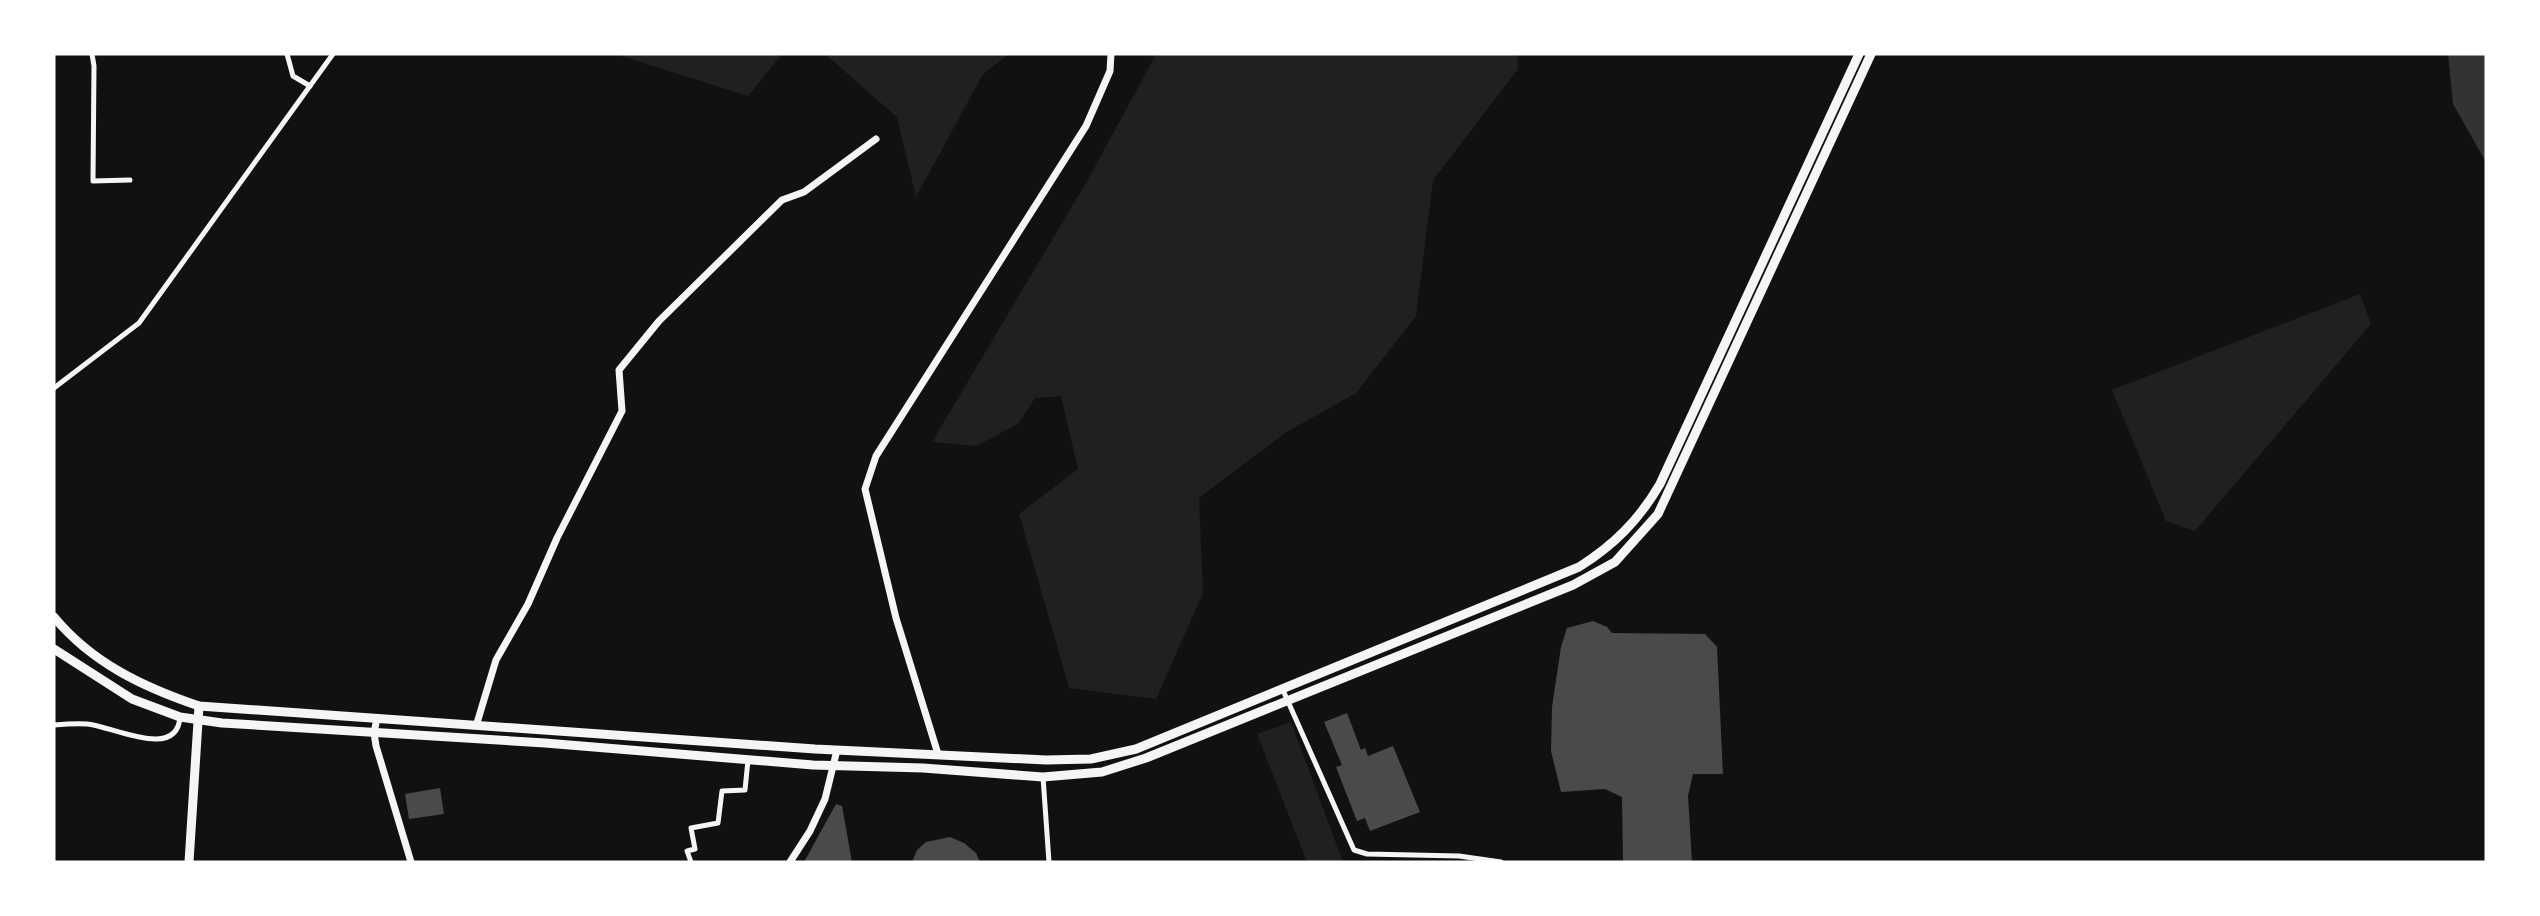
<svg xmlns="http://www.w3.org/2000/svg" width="2540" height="916" viewBox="0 0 2540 916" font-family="Ubuntu,sans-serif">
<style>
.green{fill:#202020}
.water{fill:#333}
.building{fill:#4a4a4a}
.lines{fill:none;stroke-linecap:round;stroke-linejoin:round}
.minor{stroke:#f5f5f5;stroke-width:5}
.tertiary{stroke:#f5f5f5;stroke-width:7}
.primary{stroke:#f5f5f5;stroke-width:9}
.trunk{stroke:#f5f5f5;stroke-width:9}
</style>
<rect width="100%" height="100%" fill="#111"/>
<g class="green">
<polygon points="615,54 782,54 748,96"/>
<polygon points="825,54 1009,54 983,74 916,197 897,117"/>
<polygon points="1156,54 1517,54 1518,69 1433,180 1416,316 1356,393 1285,433 1199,498 1203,593 1156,699 1069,688 1019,514 1078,469 1061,396 1035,398 1018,424 976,446 932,442 1090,176"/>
<polygon points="2360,294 2371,324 2195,531 2166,521 2112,390"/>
<polygon points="1291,722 1343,862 1307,862 1257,734"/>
</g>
<polygon class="water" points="2448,54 2486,54 2486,162 2453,104"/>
<g class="building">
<polygon points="1593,621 1607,627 1612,633 1705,634 1717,647 1723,774 1693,774 1688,796 1692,862 1623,862 1622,797 1605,789 1561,792 1551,751 1552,707 1561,647 1567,628"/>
<polygon points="1347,713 1361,750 1365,748 1368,756 1393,746 1420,812 1370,831 1365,818 1357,821 1336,767 1342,765 1324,722"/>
<polygon points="440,788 444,814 409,819 405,794"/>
<polygon points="836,804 842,806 852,862 804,862"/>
<polygon points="950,837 964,843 976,853 980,862 912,862 917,850 926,842"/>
</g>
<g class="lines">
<g class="minor">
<polyline points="92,54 94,66 93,181 130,180"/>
<polyline points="287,54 293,76 310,86"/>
<polyline points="54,388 139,323 333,54"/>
<polyline points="1282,688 1354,850 1367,854 1459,856 1501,862"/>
<path d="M54,725C65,724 76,723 87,724C112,726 177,761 180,717"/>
<polyline points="1043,777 1049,862"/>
<polyline points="691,862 687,851 695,849 691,828 718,823 722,791 745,790 748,760"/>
</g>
<g class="tertiary">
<polyline points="377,718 374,733 376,746 411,862"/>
<polyline points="477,723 496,660 528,604 557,538 622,411 619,370 659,321 782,200 804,192 876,139"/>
<polyline points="938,754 896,618 865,489 876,456 1086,126 1110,71 1111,54"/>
<polyline points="790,862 810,831 825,799 837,750"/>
</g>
<polyline class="primary" points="189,862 199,706"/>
<g class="trunk">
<path d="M54,617C92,663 143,687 199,706L815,749L1046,760L1091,759L1136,749L1579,567C1614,545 1639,520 1660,484L1859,54"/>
<polyline points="54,649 132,699 180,717 222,723 545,743 813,765 923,768 1043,777 1102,772 1146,758 1573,585 1615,562 1658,514 1871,54"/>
</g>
</g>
<rect width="2540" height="916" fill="none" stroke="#ffffff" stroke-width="111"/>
</svg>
